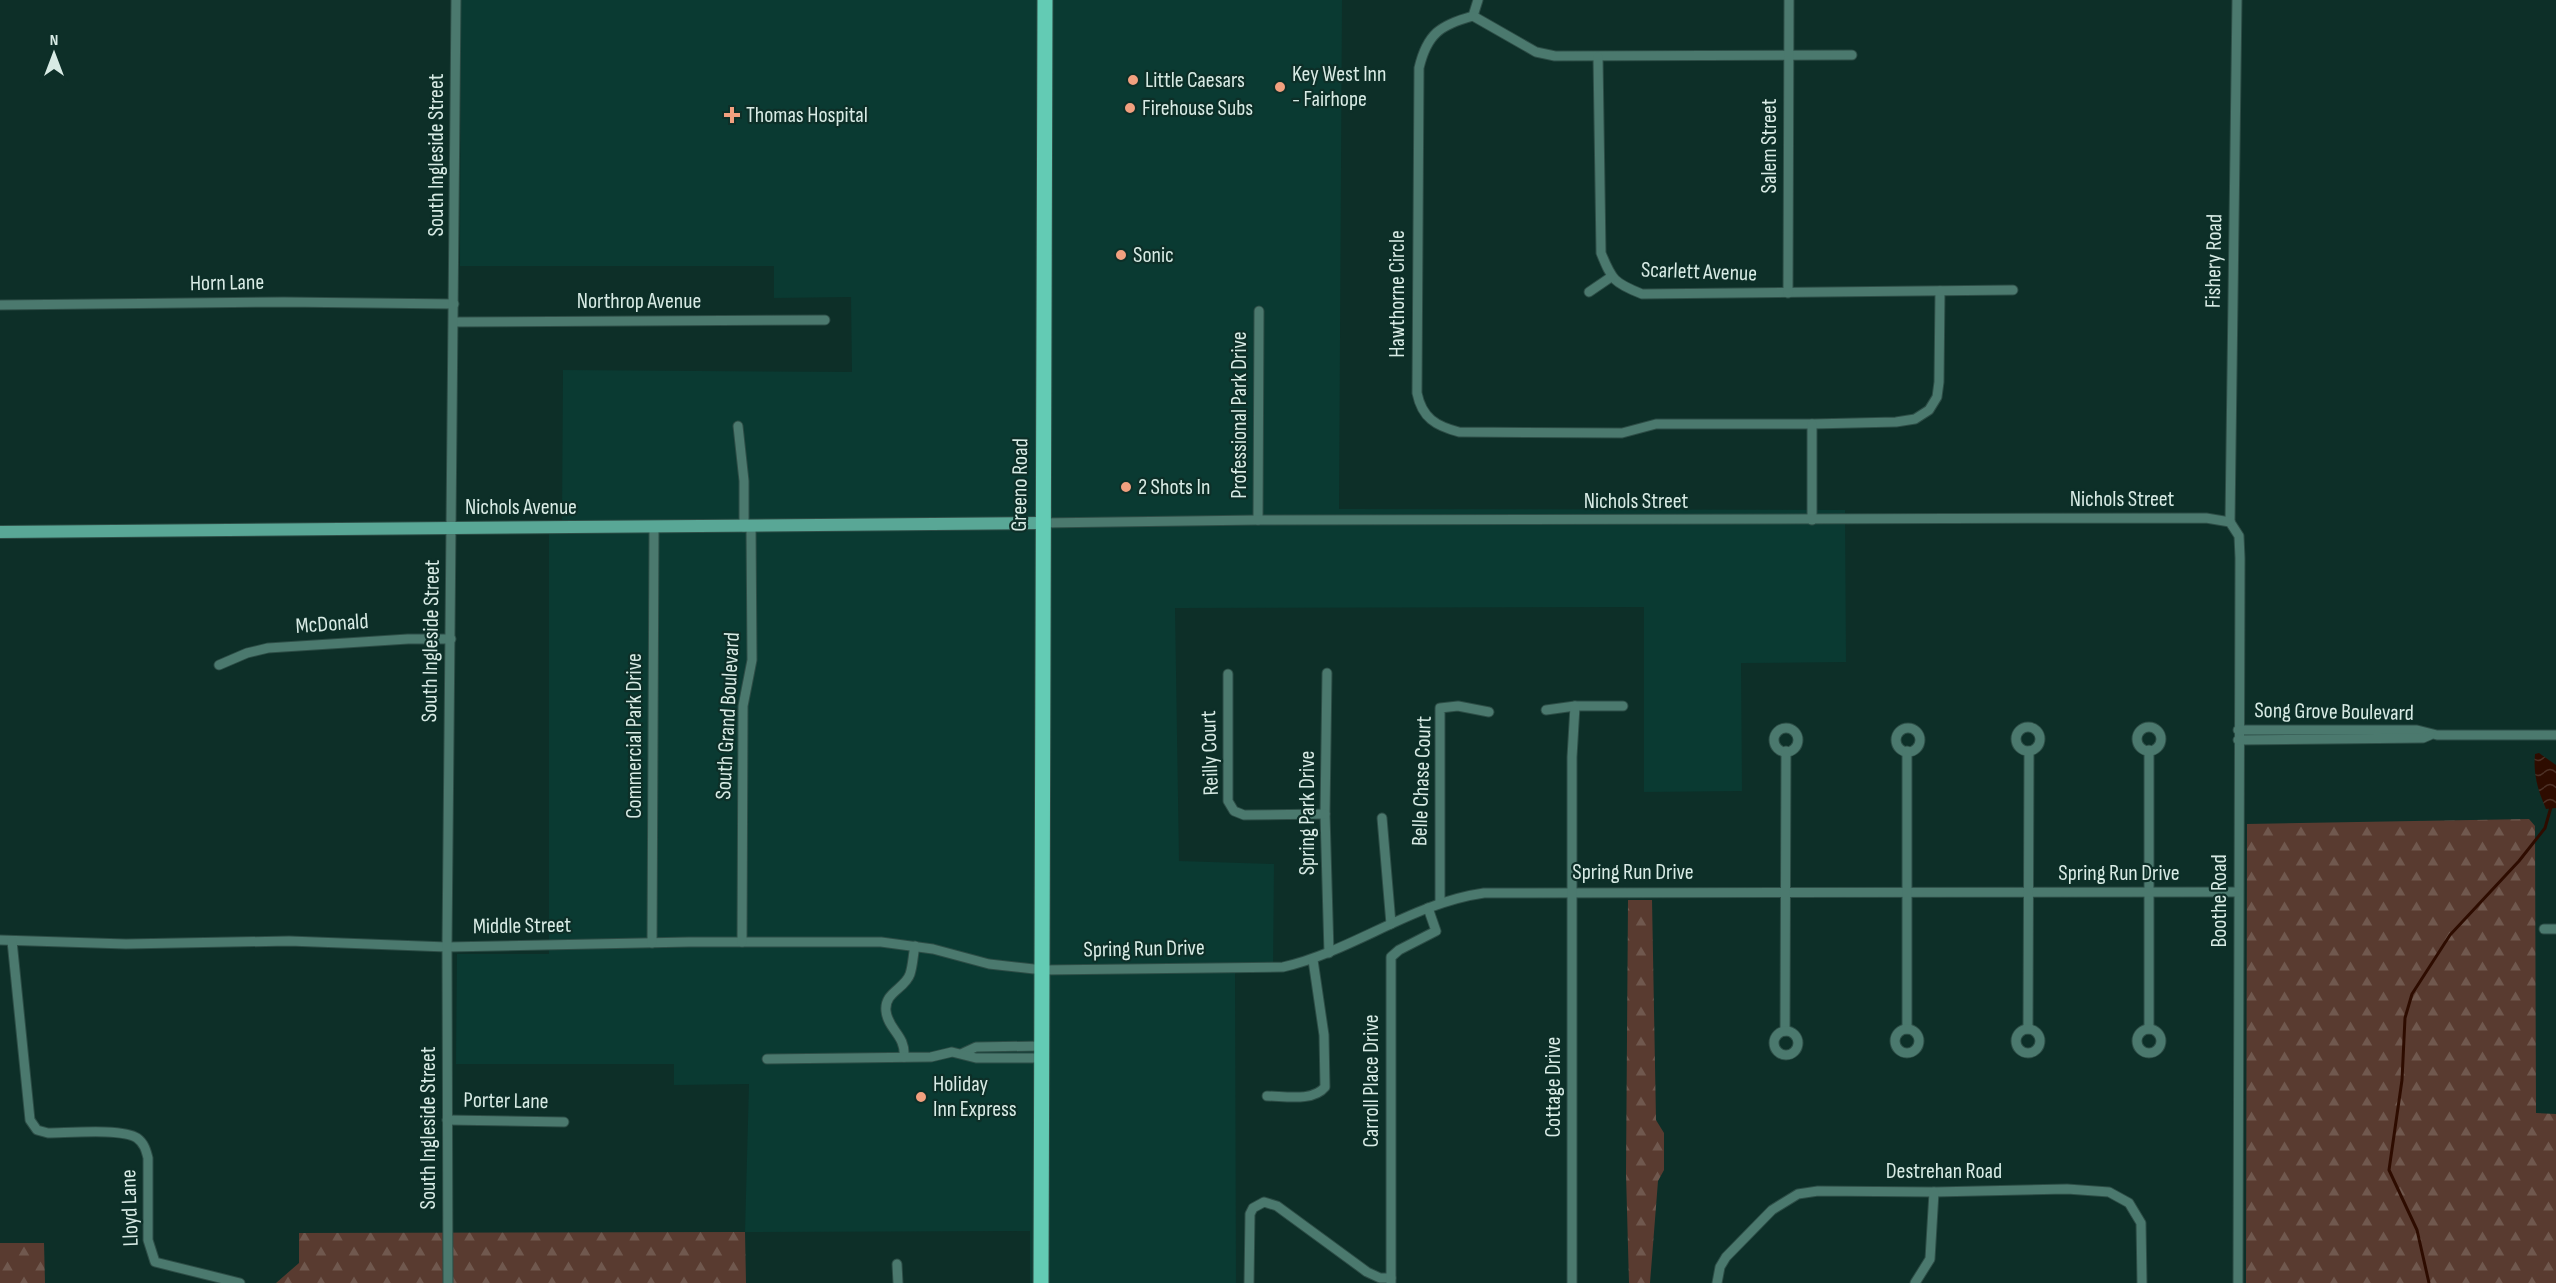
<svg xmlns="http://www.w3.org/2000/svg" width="2556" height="1283" viewBox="0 0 2556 1283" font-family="'Sofia Sans Condensed',sans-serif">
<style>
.built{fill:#0a3a32}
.forest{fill:url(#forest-firs)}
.water{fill:url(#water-waves)}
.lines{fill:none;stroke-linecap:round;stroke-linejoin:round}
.stream{stroke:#2e0c00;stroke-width:3}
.street-casing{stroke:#2d4d46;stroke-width:11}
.secondary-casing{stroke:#2d4d46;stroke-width:14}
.primary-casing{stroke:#2d4d46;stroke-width:17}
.street{stroke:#4b796e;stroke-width:9}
.secondary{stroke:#59a796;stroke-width:12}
.primary{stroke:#63cbb4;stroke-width:15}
.poi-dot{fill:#f2a07f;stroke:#0d2f28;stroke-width:2}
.labels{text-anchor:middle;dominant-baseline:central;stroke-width:4.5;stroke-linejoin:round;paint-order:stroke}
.poi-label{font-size:22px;fill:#d8ebe5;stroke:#0d2f28;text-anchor:start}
.street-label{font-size:22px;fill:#d8ebe5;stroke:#0d2f28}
</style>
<defs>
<pattern id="forest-firs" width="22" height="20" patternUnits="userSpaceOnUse" patternTransform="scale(1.5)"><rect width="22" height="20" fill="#593b30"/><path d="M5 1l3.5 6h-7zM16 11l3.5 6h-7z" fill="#70584e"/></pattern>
<pattern id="water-waves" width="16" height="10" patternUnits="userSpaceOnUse" patternTransform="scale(1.5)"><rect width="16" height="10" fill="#2e0c00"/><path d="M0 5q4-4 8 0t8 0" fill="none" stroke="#4c3025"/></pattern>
</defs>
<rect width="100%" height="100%" fill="#0d2f28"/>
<polygon class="built" points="461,0 1342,0 1339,509 1845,510 1846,662 1741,663 1742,791 1644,792 1644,607 1175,608 1179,861 1274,864 1273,972 1235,973 1236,1283 1030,1283 1030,1231 745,1232 749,1084 674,1085 674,1064 456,1064 457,954 549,954 549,522 562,522 563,370 852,372 851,297 774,298 774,266 460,266"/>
<g class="forest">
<polygon points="2529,819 2535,826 2536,1113 2556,1114 2556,1283 2246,1283 2247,824"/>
<polygon points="1628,900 1652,900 1656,1120 1664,1133 1664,1170 1658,1181 1650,1283 1629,1283 1626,1174"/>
<polygon points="745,1232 746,1283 276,1283 299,1263 299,1233"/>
<polygon points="0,1243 44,1243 45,1283 0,1283"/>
</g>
<path class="water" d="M2539,753L2556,765V808L2546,809C2538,791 2533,774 2535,754Z"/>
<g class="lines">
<polyline class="stream" points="2429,1283 2417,1230 2389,1170 2402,1080 2405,1018 2412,994 2450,935 2519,861 2545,828 2551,807"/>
<g class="street-casing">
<g id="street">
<path d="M1478,0L1473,16C1440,25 1427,34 1419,68L1417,393C1422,418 1436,426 1459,432L1622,433L1656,424H1812L1896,422L1915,419L1929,410L1937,397L1939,382L1940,291"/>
<polyline points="1473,16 1536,52 1555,56 1852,55"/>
<path d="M1598,57L1601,253C1612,280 1614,283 1642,294L2013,290"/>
<polyline points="1589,292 1611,277"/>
<polyline points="1788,293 1789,0"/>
<polyline points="0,305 284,302 454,304"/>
<polyline points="454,322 825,320"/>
<polyline points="1812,424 1812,520"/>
<polyline points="738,426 744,481 744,527"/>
<polyline points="1258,520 1259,311"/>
<polyline points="2230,522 2239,536 2240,558 2238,1283"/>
<polyline points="2230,522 2237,0"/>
<polyline points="1041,523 1258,520 2206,518 2230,522"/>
<polyline points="219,665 247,653 268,648 408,639 451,639"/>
<polyline points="1327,673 1325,814 1329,953"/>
<polyline points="1228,674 1228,801 1234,811 1244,815 1325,814"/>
<polyline points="1546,710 1575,706 1623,706"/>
<circle cx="2149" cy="739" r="12"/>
<circle cx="2028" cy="739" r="12"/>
<circle cx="1786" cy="740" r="12"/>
<circle cx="1908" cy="740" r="12"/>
<polyline points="2238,730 2417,730 2437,735 2556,735"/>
<polyline points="2238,740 2423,738 2430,735"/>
<polyline points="2149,750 2149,1029"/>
<polyline points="1382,818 1391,924"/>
<polyline points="1440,902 1440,708 1458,706 1489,712"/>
<polyline points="2544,929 2556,929"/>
<path d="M0,940L126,944L289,941L447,947L689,942H881L933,949L989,964L1043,970L1283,967C1353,951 1412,903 1484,893L2238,892"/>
<path d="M12,941L30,1120L37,1130L48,1133C67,1133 123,1128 137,1138C144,1143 146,1150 148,1158V1240L155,1262L240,1283"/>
<polyline points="742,942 743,706 752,660 751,527"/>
<polyline points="652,943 654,528"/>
<polyline points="1907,1029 1907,751"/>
<polyline points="2028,1029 2029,751"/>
<circle cx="1907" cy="1041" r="12"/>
<circle cx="2028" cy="1041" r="12"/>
<circle cx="2149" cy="1041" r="12"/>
<polyline points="1785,1031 1786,751"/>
<circle cx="1786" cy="1043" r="12"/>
<polyline points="963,1053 976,1047 1042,1046"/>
<path d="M904,1057C906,1035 888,1030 886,1011C884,992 905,989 910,974C913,965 913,955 915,946"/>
<polyline points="767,1059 931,1057 952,1052 976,1058 1042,1058"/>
<path d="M1267,1096C1284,1096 1313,1102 1325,1087L1324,1035L1313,960"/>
<polyline points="447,1120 564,1122"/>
<polyline points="897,1264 898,1283"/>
<polyline points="448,1283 447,947 456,0"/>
<polyline points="1249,1283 1250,1214 1253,1208 1264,1202 1277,1206 1367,1272 1380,1278 1391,1278"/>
<polyline points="1391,1283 1391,957 1399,950 1436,931 1428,908"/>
<polyline points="1572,1283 1572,757 1575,706"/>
<polyline points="1717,1283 1720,1267 1726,1257 1772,1210 1798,1194 1818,1191 1934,1192 2067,1189 2109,1192 2129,1203 2141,1223 2142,1283"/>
<polyline points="1915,1283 1930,1259 1934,1192"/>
</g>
</g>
<g class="secondary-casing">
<polyline id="secondary" points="0,532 1041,523"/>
</g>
<g class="primary-casing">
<polyline id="primary" points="1041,1283 1045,0"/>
</g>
<use href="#street" class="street"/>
<use href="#secondary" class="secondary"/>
<use href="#primary" class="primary"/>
</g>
<g class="poi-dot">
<circle cx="1133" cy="80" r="6"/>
<circle cx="1280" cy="87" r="6"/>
<circle cx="1130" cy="108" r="6"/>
<path d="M729 106h6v6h6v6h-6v6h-6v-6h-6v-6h6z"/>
<circle cx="1121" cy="255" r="6"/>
<circle cx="1126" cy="487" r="6"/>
<circle cx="921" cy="1097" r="6"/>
</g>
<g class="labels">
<g class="poi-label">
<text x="1292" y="74">Key West Inn<tspan x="1292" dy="25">- Fairhope</tspan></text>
<text x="1145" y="80">Little Caesars</text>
<text x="1142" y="108">Firehouse Subs</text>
<text x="746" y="115">Thomas Hospital</text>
<text x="1133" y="255">Sonic</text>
<text x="1138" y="487">2 Shots In</text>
<text x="933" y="1084">Holiday<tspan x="933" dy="25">Inn Express</tspan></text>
</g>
<g class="street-label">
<text transform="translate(1769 146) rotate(-90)">Salem Street</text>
<text transform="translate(436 155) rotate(-90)">South Ingleside Street</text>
<text transform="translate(2214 261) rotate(-89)">Fishery Road</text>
<text transform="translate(1699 272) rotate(2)">Scarlett Avenue</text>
<text transform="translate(227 283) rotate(-1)">Horn Lane</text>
<text transform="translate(1397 294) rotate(-90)">Hawthorne Circle</text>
<text x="639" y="301">Northrop Avenue</text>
<text transform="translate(1239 415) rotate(-90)">Professional Park Drive</text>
<text transform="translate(1020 485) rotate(-89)">Greeno Road</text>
<text x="2122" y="499">Nichols Street</text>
<text x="1636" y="501">Nichols Street</text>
<text x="521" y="507">Nichols Avenue</text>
<text transform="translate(332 624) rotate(-4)">McDonald</text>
<text transform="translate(431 641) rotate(-89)">South Ingleside Street</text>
<text transform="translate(2334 712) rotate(1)">Song Grove Boulevard</text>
<text transform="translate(728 716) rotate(-87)">South Grand Boulevard</text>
<text transform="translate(634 736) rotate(-90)">Commercial Park Drive</text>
<text transform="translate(1210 753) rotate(-92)">Reilly Court</text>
<text transform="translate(1422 781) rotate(-88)">Belle Chase Court</text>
<text transform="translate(1307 813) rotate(-90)">Spring Park Drive</text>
<text x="1633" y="872">Spring Run Drive</text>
<text x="2119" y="873">Spring Run Drive</text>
<text transform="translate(2219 901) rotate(-90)">Boothe Road</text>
<text transform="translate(522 926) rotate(-1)">Middle Street</text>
<text transform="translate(1144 949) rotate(-1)">Spring Run Drive</text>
<text transform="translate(1371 1081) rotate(-90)">Carroll Place Drive</text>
<text transform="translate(1553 1087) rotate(-90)">Cottage Drive</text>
<text transform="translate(506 1101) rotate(1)">Porter Lane</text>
<text transform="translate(428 1128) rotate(-90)">South Ingleside Street</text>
<text x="1944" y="1171">Destrehan Road</text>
<text transform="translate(130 1208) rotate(-92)">Lloyd Lane</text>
</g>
</g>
<g transform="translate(54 54)" stroke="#0d2f28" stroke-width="4.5" paint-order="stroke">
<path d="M0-4.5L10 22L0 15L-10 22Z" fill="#d8ebe5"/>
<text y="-9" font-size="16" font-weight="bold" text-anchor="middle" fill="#d8ebe5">N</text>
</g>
</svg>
